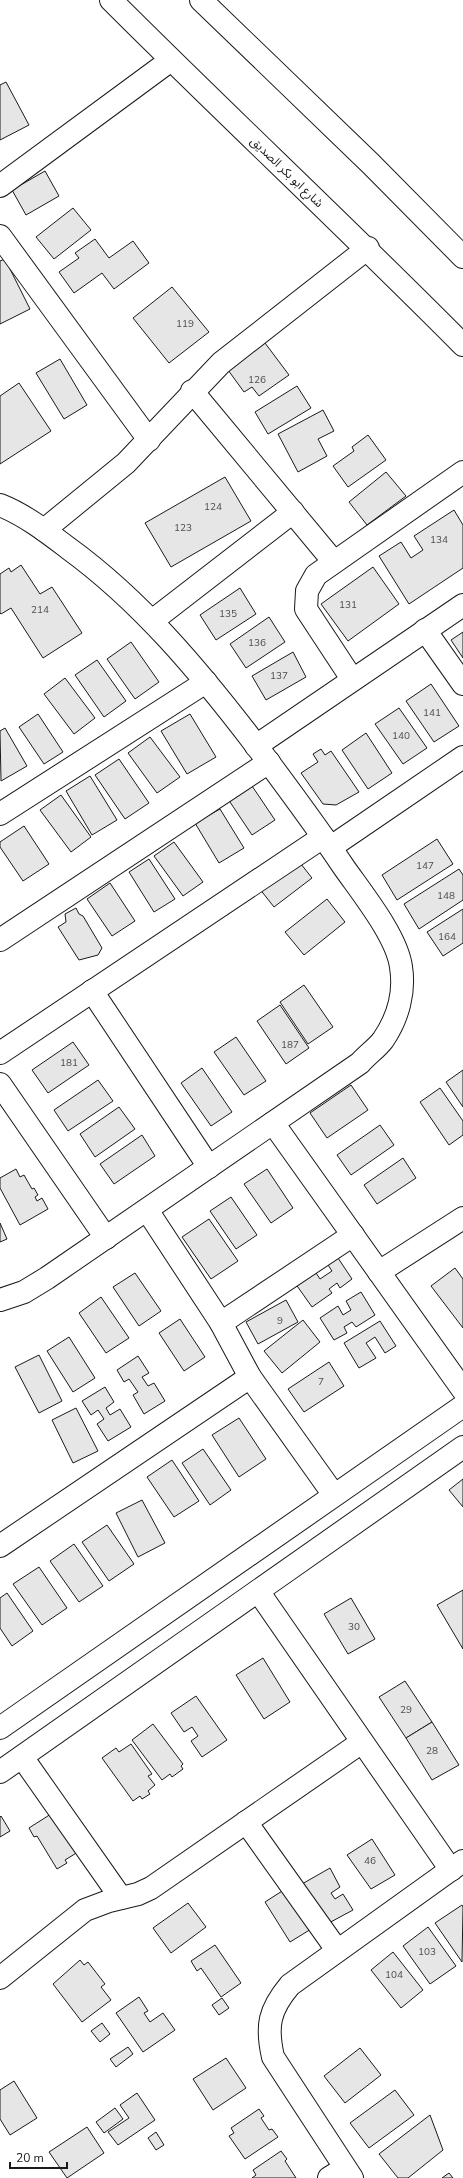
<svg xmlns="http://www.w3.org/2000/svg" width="463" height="2178" viewBox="0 0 463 2178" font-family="'Nunito Sans','Noto Sans Arabic',sans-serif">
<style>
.building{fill:#e6e6e6;stroke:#1a1a1a}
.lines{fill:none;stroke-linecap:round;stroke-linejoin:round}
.minor-casing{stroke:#1a1a1a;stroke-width:24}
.major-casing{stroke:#1a1a1a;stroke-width:24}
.minor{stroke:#fff;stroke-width:22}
.major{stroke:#fff;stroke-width:22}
.labels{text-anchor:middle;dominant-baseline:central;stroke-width:3;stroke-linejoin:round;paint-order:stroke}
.number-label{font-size:10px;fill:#4d4d4d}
.street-label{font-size:12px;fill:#1a1a1a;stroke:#fff}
</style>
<rect width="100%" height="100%" fill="#fff"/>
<g class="building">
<polygon points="6,82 29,125 0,140 0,85"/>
<polygon points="45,171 59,196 26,215 12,190"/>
<polygon points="73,208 91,230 54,259 36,237"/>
<polygon points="95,239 109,258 133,241 149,263 114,289 102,273 74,293 59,272 79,258 75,253"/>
<polygon points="5,259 30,309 0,324 0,261"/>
<polygon points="172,287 209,332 169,363 133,318"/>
<polygon points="265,343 289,375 259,396 252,387 244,392 228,370"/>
<polygon points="60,359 87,405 64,419 36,373"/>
<polygon points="19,383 51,431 0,464 0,396"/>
<polygon points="297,386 311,408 268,434 255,412"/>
<polygon points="323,410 334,431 318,439 327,456 298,472 278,434"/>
<polygon points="368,435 386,460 348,487 333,466 354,451 352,447"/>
<polygon points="386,472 406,496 367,525 349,502"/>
<polygon points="225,477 251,521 171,567 145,523"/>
<polygon points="454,510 463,525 463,568 409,604 379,556 401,542 411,558 423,550 414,536"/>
<polygon points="21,565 40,594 52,587 82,633 43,658 11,608 1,614 0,613 0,574 9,568 11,572"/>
<polygon points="373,567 399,604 348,641 321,604"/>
<polygon points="240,588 256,614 216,640 200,615"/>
<polygon points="269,617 285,642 246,668 230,644"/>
<polygon points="463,632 463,658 451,640"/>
<polygon points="131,642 159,682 135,699 107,659"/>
<polygon points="293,652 306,677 266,700 252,676"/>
<polygon points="97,660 126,701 104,717 75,675"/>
<polygon points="65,678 95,718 74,734 44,694"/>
<polygon points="431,684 459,726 434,742 406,701"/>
<polygon points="399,708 427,748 403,764 375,724"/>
<polygon points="38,714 63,752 44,764 19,727"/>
<polygon points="190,714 216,757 187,774 161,731"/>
<polygon points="5,728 27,766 1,781 0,731"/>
<polygon points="366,733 392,773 368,789 342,750"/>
<polygon points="150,737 180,777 157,793 128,753"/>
<polygon points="321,749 325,755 331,751 359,792 336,805 323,804 301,773 318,762 313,754"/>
<polygon points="119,759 149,803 125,819 95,775"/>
<polygon points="90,776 117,820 92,835 66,791"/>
<polygon points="250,783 275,820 252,835 228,799"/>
<polygon points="61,795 91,837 71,852 40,810"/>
<polygon points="220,809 244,848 219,863 195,823"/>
<polygon points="24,826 49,864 23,881 0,847 0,842"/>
<polygon points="437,839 453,864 397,900 382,875"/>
<polygon points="174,842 203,882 183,896 154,856"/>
<polygon points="149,859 175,899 154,912 129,872"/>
<polygon points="297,859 312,878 274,907 259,888"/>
<polygon points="459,869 463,875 463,900 419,929 404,904"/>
<polygon points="110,883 135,921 112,936 87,899"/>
<polygon points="327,899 345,922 304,955 285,932"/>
<polygon points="76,908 79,914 83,916 102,948 98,955 79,960 58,927 66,922 65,914"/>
<polygon points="463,909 463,943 443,956 427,932"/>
<polygon points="304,985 333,1027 308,1044 280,1002"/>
<polygon points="280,1005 309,1048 286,1064 257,1021"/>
<polygon points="236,1037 266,1081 244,1095 214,1052"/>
<polygon points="73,1042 89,1065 48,1093 32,1070"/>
<polygon points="202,1068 232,1112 211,1126 181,1083"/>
<polygon points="463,1070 463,1107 446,1082"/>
<polygon points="98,1080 113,1101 68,1131 54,1110"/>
<polygon points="351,1085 368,1110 327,1138 310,1113"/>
<polygon points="440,1088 463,1121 463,1135 449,1145 420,1102"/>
<polygon points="119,1107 135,1129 95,1157 80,1134"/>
<polygon points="380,1125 394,1145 351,1175 337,1155"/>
<polygon points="142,1135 155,1156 114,1184 100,1164"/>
<polygon points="403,1158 416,1178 377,1204 364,1185"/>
<polygon points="16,1169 20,1177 24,1175 32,1189 34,1188 38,1195 35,1197 37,1201 42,1198 48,1209 20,1225 0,1188 0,1178"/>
<polygon points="267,1169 293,1208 271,1223 244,1184"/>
<polygon points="231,1197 257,1235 236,1249 210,1211"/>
<polygon points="209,1219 238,1261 211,1279 182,1237"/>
<polygon points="0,1223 7,1239 0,1242"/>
<polygon points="336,1255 352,1279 340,1288 337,1283 329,1289 332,1293 312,1307 295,1283 314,1270 320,1279 332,1271 326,1262"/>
<polygon points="455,1268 463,1279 463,1328 431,1286"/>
<polygon points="135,1273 161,1311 139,1326 113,1287"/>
<polygon points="361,1292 375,1315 356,1327 352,1322 344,1327 347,1333 334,1340 320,1318 338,1306 343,1315 351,1310 346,1301"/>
<polygon points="101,1297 129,1338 106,1353 79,1313"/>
<polygon points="286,1300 298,1322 258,1344 246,1322"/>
<polygon points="180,1319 205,1357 184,1371 159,1333"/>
<polygon points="303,1320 320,1342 282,1373 264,1351"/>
<polygon points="380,1321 396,1346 385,1353 375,1337 366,1343 376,1358 359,1368 344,1343"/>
<polygon points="69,1337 95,1378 73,1392 47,1351"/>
<polygon points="39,1355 62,1401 39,1413 15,1367"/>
<polygon points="138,1356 149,1373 142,1377 148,1386 154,1383 165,1401 144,1414 133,1395 138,1392 129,1379 124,1382 117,1370"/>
<polygon points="329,1362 344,1386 304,1412 288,1389"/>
<polygon points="105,1387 114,1402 106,1408 110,1415 120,1409 131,1427 108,1441 97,1424 104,1419 98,1410 91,1415 82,1401"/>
<polygon points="76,1408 98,1451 73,1463 52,1420"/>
<polygon points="239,1418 266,1459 239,1477 212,1435"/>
<polygon points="203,1449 231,1490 210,1505 182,1463"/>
<polygon points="172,1460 199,1501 174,1517 147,1477"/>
<polygon points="463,1479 463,1507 449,1490"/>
<polygon points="142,1500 165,1543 138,1557 116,1513"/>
<polygon points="107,1525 134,1564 109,1581 82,1542"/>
<polygon points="74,1544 103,1586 79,1602 50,1561"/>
<polygon points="39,1567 67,1608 42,1625 13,1584"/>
<polygon points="463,1590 463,1649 437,1605"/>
<polygon points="7,1593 33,1631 12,1646 0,1628 0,1598"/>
<polygon points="351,1598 375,1639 348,1654 324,1614"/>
<polygon points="263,1658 290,1702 264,1719 236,1675"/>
<polygon points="405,1681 432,1722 406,1738 379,1697"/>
<polygon points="196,1696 227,1740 202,1757 191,1741 198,1736 192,1727 184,1732 171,1713"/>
<polygon points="432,1722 459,1765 432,1780 406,1738"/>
<polygon points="153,1724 183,1764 181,1766 183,1769 172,1777 170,1774 162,1780 132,1740"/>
<polygon points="131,1744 152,1774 148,1776 155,1785 148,1791 150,1794 142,1799 140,1796 133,1801 102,1758 116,1748 119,1752"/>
<polygon points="54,1812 78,1852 65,1860 67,1863 57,1869 37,1836 34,1837 29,1828"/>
<polygon points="1,1816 10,1831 0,1837 0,1817"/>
<polygon points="372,1839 395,1875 371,1889 347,1855"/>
<polygon points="330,1868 340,1887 331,1893 335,1899 343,1894 353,1910 327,1924 302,1884"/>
<polygon points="290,1886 316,1926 290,1942 265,1902"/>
<polygon points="188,1903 206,1927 171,1953 153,1928"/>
<polygon points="462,1905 463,1907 462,1962 435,1923"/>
<polygon points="428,1927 456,1966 430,1984 403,1946"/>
<polygon points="215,1945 241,1983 221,1997 201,1968 197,1971 191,1961"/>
<polygon points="393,1952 423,1990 401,2008 371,1970"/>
<polygon points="80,1960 84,1965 88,1962 105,1984 101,1987 111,2000 82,2022 53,1984"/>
<polygon points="139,1997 148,2011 144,2013 150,2022 163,2013 175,2030 143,2052 116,2013"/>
<polygon points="222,1998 229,2008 219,2015 212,2005"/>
<polygon points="102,2023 110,2034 100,2042 91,2031"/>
<polygon points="128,2047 133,2054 116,2067 110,2059"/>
<polygon points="360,2048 381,2075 345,2103 324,2076"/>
<polygon points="226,2058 246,2088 213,2110 193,2079"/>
<polygon points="14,2081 37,2118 10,2135 0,2119 0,2090"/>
<polygon points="395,2090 414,2115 369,2148 350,2123"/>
<polygon points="137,2093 155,2120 118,2145 108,2132 129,2118 120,2105"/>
<polygon points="115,2108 123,2119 104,2133 96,2122"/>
<polygon points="259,2109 264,2116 261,2118 269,2130 272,2129 278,2137 245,2159 229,2136 234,2133 231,2128"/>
<polygon points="430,2115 443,2150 408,2178 398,2178 379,2154"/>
<polygon points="87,2127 104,2153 67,2178 49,2152"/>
<polygon points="156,2132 164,2145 156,2150 148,2138"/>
<polygon points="281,2151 287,2159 285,2161 296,2178 252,2178 256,2175 253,2170"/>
<polygon points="449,2173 453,2178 442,2178"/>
</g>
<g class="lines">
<g class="minor-casing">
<g id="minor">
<polyline points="0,186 171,60"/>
<polyline points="0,236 149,440"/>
<polyline points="192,391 334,562"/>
<path d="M0,505C25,515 47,532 68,548C141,601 200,672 255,744C285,784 315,824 343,866C361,892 397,936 401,967C405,992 398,1018 383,1040C377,1048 367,1055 360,1063L47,1278L24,1292L0,1300"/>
<polyline points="44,530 126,463 221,363 368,248"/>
<polyline points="152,621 293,512"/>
<polyline points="425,630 463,684"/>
<polyline points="352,679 306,609 307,591 316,575 463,472"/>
<polyline points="256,746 463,605"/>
<polyline points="0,814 206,682"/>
<polyline points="331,847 463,757"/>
<polyline points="0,940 269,762"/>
<polyline points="92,991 209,1167"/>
<polyline points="0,1053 323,837"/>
<polyline points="0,1084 106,1238"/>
<polyline points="273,1123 463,1390"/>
<polyline points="147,1210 221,1323 250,1377 334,1495"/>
<polyline points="379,1272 463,1218"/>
<polyline points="221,1323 353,1235"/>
<polyline points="0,1546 250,1377"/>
<polyline points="258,1591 451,1870"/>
<polyline points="0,1728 463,1406"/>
<polyline points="22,1757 121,1898"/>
<polyline points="0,1772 463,1447"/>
<polyline points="246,1822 337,1950"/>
<polyline points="0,1978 85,1910 109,1901 138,1894 151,1888 362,1742"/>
<polyline points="329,2178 345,2168"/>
<path d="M352,2178L273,2057C266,2026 269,2010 290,1985L463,1861"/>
</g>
</g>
<g class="major-casing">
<g id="major">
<path d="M111,0C227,116 347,228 463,345"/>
<polyline points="201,0 371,164 463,257"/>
</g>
</g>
<use href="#minor" class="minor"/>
<use href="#major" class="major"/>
</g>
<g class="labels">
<g class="number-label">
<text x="185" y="324">119</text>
<text x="257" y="380">126</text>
<text x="213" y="507">124</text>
<text x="183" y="528">123</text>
<text x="439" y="540">134</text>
<text x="348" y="605">131</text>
<text x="40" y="610">214</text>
<text x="228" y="614">135</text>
<text x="257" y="643">136</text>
<text x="279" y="676">137</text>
<text x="432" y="713">141</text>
<text x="401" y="736">140</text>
<text x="425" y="866">147</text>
<text x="446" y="896">148</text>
<text x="447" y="937">164</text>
<text x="290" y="1045">187</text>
<text x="69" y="1063">181</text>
<text x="280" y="1321">9</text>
<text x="321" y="1382">7</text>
<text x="354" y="1627">30</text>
<text x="406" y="1710">29</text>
<text x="432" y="1751">28</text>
<text x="370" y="1861">46</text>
<text x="427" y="1952">103</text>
<text x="394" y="1975">104</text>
</g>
<g class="street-label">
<text transform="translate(287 172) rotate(44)">شارع ابو بكر الصديق</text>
</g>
</g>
<path d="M10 2162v6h57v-6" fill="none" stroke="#1a1a1a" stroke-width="2"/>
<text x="16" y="2162" font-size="12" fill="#1a1a1a" stroke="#ffffff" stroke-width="3" paint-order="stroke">20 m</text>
</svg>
